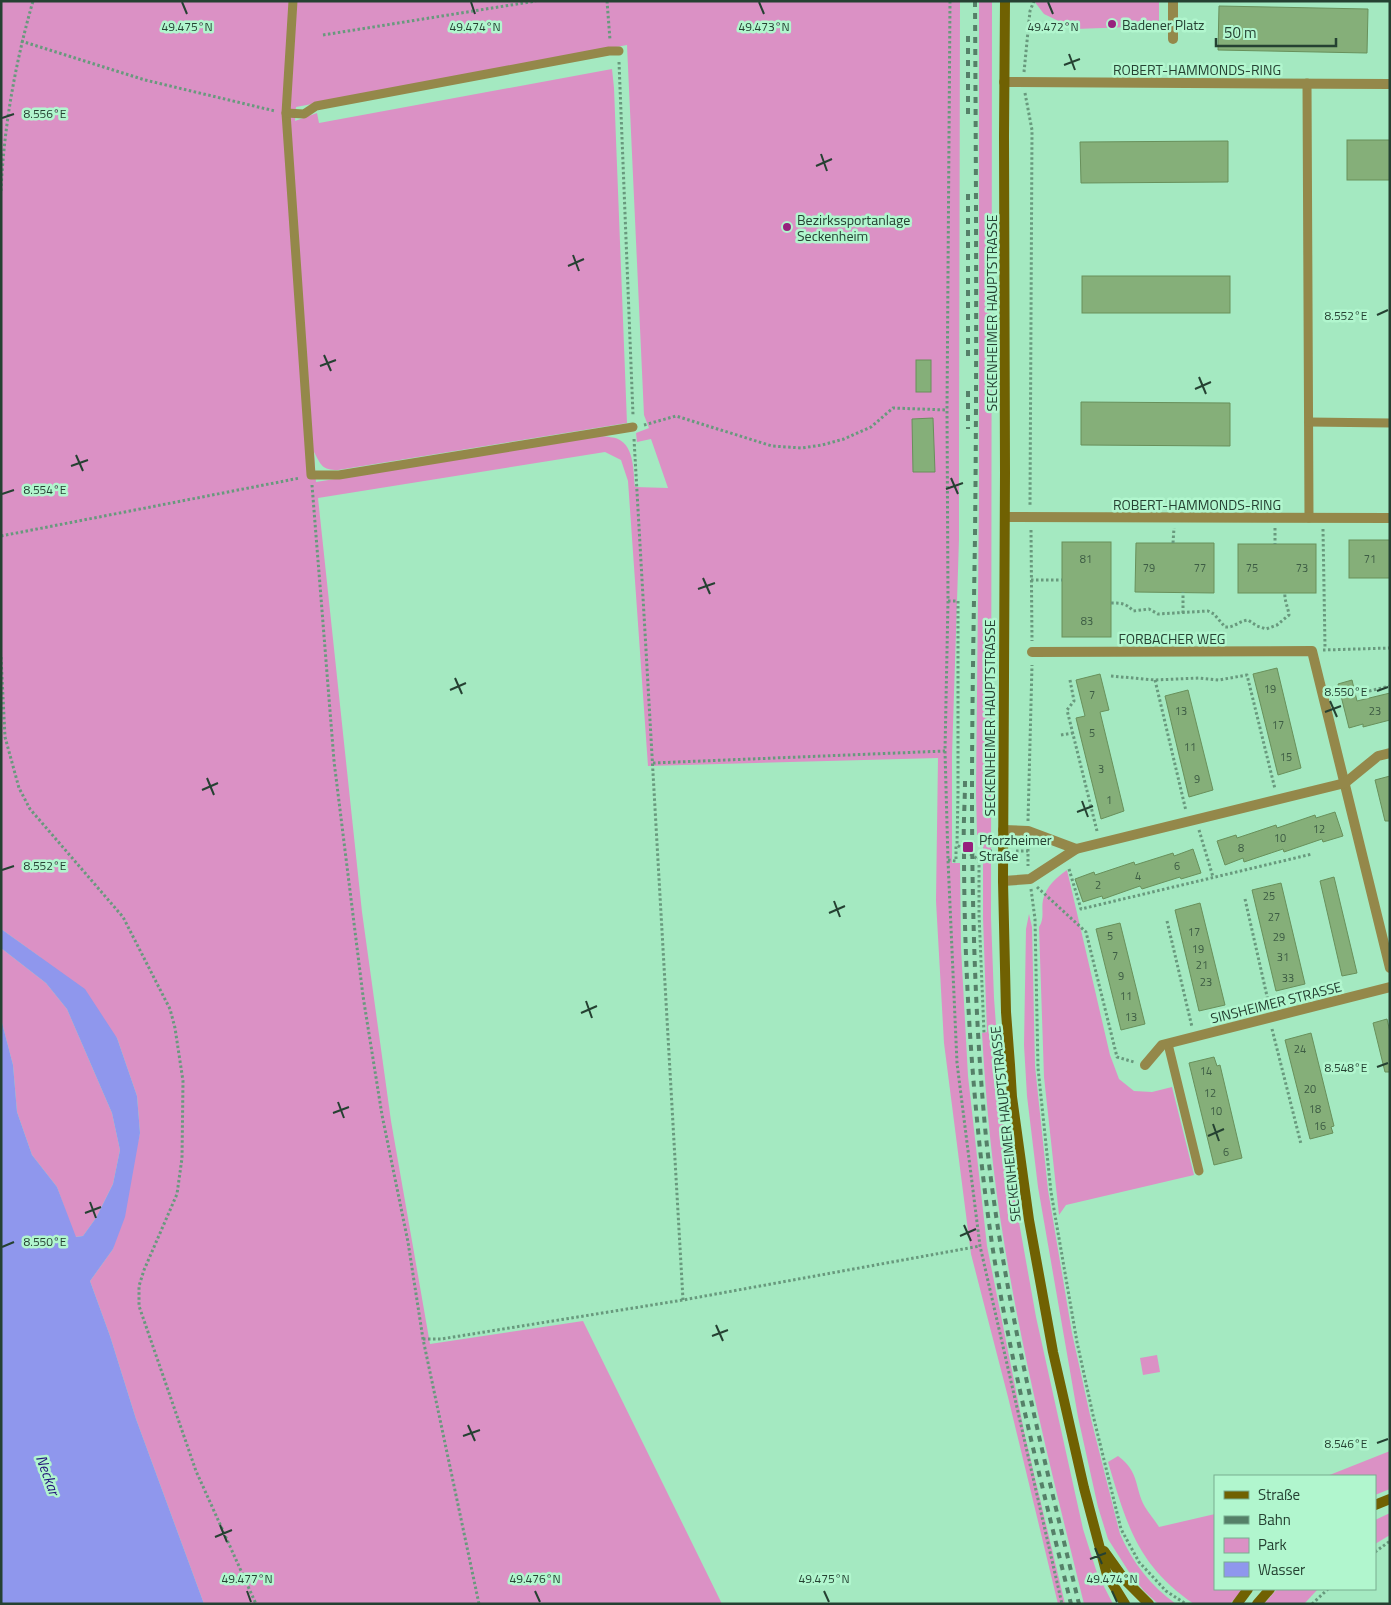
<svg xmlns="http://www.w3.org/2000/svg" width="1391" height="1605" viewBox="0 0 1391 1605" font-family="'Titillium Web',sans-serif">
<style>
.green{fill:#db91c5;fill-rule:evenodd}
.water{fill:#8f97ed}
.building{fill:#85af79;stroke:#68905b}
.lines{fill:none;stroke-linecap:round;stroke-linejoin:round}
.path{stroke:#68997d;stroke-width:3;stroke-dasharray:2.5 2.5;stroke-linecap:butt}
.service{stroke:#94884a;stroke-width:9}
.minor{stroke:#94884a;stroke-width:10}
.secondary{stroke:#706102;stroke-width:10}
.rail{stroke:#558068;stroke-width:4;stroke-dasharray:6 6;stroke-linecap:butt}
.ticks{fill:none;stroke:#254132;stroke-width:2}
.poi-dot{fill:#97217d;stroke:#b1f6ce;stroke-width:2}
.labels{text-anchor:middle;dominant-baseline:central;stroke-width:5;stroke-linejoin:round;paint-order:stroke}
.number-label{font-size:11px;fill:#3d5c44}
.poi-label{font-size:14px;fill:#254132;stroke:#b1f6ce;text-anchor:start}
.street-label{font-size:14px;fill:#254132;stroke:#b1f6ce}
.water-label{font-size:15px;font-style:italic;fill:#251579;stroke:#b1f6ce}
.ticks-label{font-size:12px;text-anchor:middle;fill:#254132;stroke:#b1f6ce;stroke-width:5;stroke-linejoin:round;paint-order:stroke}
</style>
<rect width="100%" height="100%" fill="#a4e9c1"/>
<g class="green">
<path d="M1,1H960L959,458V539L952,755V863H960L961,948L968,1076L987,1246L1025,1436L1065,1604H1058L1008,1397L971,1254L944,1043L936,901L938,758L648,766L628,481L621,460L605,452L318,498L362,912L391,1121L430,1344L583,1321L722,1604H204L136,1419L110,1336L90,1281L113,1249L140,1133L137,1096L117,1038L40,957L1,929ZM627,45L644,415L649,428L636,433L637,442L651,439L668,488L635,487C633,472 635,447 618,439C614,437 607,437 602,436L316,482L314,452C321,465 322,470 338,470L627,423L614,88L612,69L319,123L317,113L295,121L296,107Z"/>
<path d="M979,1H992L991,918L994,998L1001,1094L1017,1211L1036,1317L1083,1529L1097,1573L1113,1604H1084C1055,1486 1025,1368 1005,1248C993,1177 986,1105 982,1033L987,1032L983,918V835H977L976,793L979,499Z"/>
<polygon points="1034,1 1159,1 1159,26 1075,29 1044,14"/>
<path d="M1067,870L1110,1055L1119,1079L1134,1091L1152,1092L1172,1087L1194,1175L1066,1205L1059,1215L1044,1077L1039,927C1045,918 1041,909 1043,900C1046,886 1057,877 1067,870Z"/>
<path d="M1029,914L1032,927L1035,1066L1048,1190L1072,1333L1090,1415L1120,1534C1133,1563 1150,1585 1176,1604H1159L1156,1602L1144,1591L1129,1572L1108,1539L1098,1507L1078,1417L1038,1187L1027,1096L1024,1045L1026,929Z"/>
<polygon points="1,948 46,983 67,1009 112,1113 120,1150 113,1184 96,1218 83,1236 75,1237 57,1187 32,1155 17,1112 13,1065 1,1019"/>
<polygon points="1157,1355 1160,1372 1143,1375 1140,1358"/>
<polygon points="1390,1451 1390,1489 1375,1495 1375,1476 1327,1476"/>
<path d="M1118,1456C1140,1472 1134,1487 1145,1507C1149,1514 1155,1520 1159,1527L1215,1514V1589H1243L1230,1604H1194C1137,1565 1127,1525 1108,1462Z"/>
<polygon points="1390,1513 1390,1535 1375,1544 1375,1520"/>
<polygon points="1277,1589 1318,1589 1304,1604 1264,1604"/>
</g>
<polygon class="water" points="1,929 85,989 117,1038 137,1096 140,1133 125,1217 113,1249 90,1281 110,1336 136,1419 204,1604 1,1604 1,1019 13,1065 17,1112 32,1155 57,1187 76,1237 83,1236 96,1218 113,1184 120,1150 112,1113 67,1009 46,983 1,948"/>
<g class="building">
<polygon points="1219,6 1368,9 1367,53 1218,50"/>
<rect x="1347" y="140" width="43" height="40"/>
<polygon points="1228,141 1228,182 1081,183 1080,142"/>
<rect x="1082" y="276" width="148" height="37"/>
<rect x="916" y="360" width="15" height="32"/>
<polygon points="1081,402 1230,403 1230,446 1081,445"/>
<polygon points="933,418 935,472 913,472 912,419"/>
<rect x="1349" y="540" width="41" height="38"/>
<rect x="1062" y="542" width="49" height="95"/>
<polygon points="1136,543 1214,543 1214,593 1135,592"/>
<rect x="1238" y="544" width="78" height="49"/>
<polygon points="1277,668 1301,768 1278,775 1253,674"/>
<polygon points="1100,674 1109,710 1100,712 1124,811 1101,819 1076,718 1085,716 1076,680"/>
<polygon points="1352,680 1357,701 1390,693 1390,720 1363,727 1363,724 1349,728 1338,684"/>
<polygon points="1188,690 1213,790 1189,797 1165,696"/>
<polygon points="1390,776 1390,821 1385,821 1375,780"/>
<polygon points="1335,812 1343,836 1323,842 1322,839 1284,852 1283,849 1244,862 1243,858 1225,865 1217,841 1236,835 1237,838 1276,825 1277,828 1315,815 1316,818"/>
<polygon points="1193,849 1201,873 1181,879 1180,877 1142,889 1140,886 1103,899 1102,896 1083,902 1075,879 1094,872 1095,875 1134,862 1135,865 1173,853 1174,856"/>
<polygon points="1334,877 1357,973 1342,976 1320,881"/>
<polygon points="1281,883 1305,984 1276,991 1252,890"/>
<polygon points="1200,903 1225,1005 1199,1011 1175,910"/>
<polygon points="1120,923 1145,1024 1121,1030 1096,929"/>
<polygon points="1387,1019 1390,1032 1390,1072 1385,1072 1373,1023"/>
<polygon points="1311,1033 1334,1126 1331,1127 1333,1133 1310,1139 1285,1040"/>
<polygon points="1214,1057 1217,1066 1220,1065 1242,1158 1214,1165 1189,1063"/>
</g>
<g class="lines">
<g class="path">
<polyline points="607,1 610,40"/>
<polyline points="950,1 947,410 948,601 945,751 948,860 957,1063 980,1246 1062,1604"/>
<polyline points="323,35 536,1"/>
<polyline points="21,41 145,80 275,111"/>
<polyline points="619,62 633,415"/>
<polyline points="1024,72 1030,11 1034,1"/>
<polyline points="1025,93 1032,130 1030,506"/>
<path d="M1,191C4,126 15,64 33,1"/>
<polyline points="644,425 676,416 772,446 802,448 822,445 844,439 871,427 893,408 947,410"/>
<polyline points="634,439 683,1300"/>
<polyline points="312,485 334,761 363,996 382,1115 408,1242 423,1339 479,1604"/>
<polyline points="1275,528 1275,544"/>
<polyline points="1323,529 1325,647"/>
<polyline points="1031,530 1032,641"/>
<polyline points="1,536 300,478"/>
<polyline points="1173,543 1174,528"/>
<polyline points="1031,580 1062,580"/>
<polyline points="948,601 958,601 958,793 957,845 979,860 980,851 992,851"/>
<path d="M1111,603C1121,603 1126,603 1133,611L1149,609L1158,614L1208,611L1214,614L1225,627C1234,628 1239,621 1248,620L1257,626L1266,629L1277,625L1289,615C1288,607 1284,600 1285,592"/>
<polyline points="1183,613 1183,592"/>
<polyline points="1323,650 1390,648"/>
<polyline points="1,657 5,737 19,788 30,809 123,917 170,1009 175,1028 183,1081 182,1158 177,1194 144,1270 139,1286 139,1306 196,1471 256,1604"/>
<polyline points="1111,676 1155,680 1199,678 1219,680 1247,675 1275,789"/>
<polyline points="1070,680 1074,701 1067,710 1097,831"/>
<polyline points="1155,680 1186,811"/>
<polyline points="1369,691 1390,686"/>
<polyline points="1061,735 1073,733"/>
<polyline points="653,763 945,751"/>
<polyline points="1028,821 1032,665"/>
<polyline points="1199,830 1213,877"/>
<polyline points="1028,844 1028,866"/>
<polyline points="1016,851 1028,851"/>
<polyline points="948,860 956,861 956,846"/>
<polyline points="979,860 979,914 984,1033"/>
<polyline points="1069,869 1081,909 1312,854"/>
<polyline points="1037,887 1086,932 1117,1057 1134,1062"/>
<polyline points="1031,889 1035,919 1038,1068 1051,1192 1077,1342 1093,1415 1121,1529 1139,1562 1166,1591 1186,1604"/>
<polyline points="1245,899 1269,1005"/>
<polyline points="1167,921 1192,1027"/>
<polyline points="1272,1029 1301,1144"/>
<polyline points="423,1339 441,1339 683,1300 980,1246"/>
<polyline points="1375,1552 1390,1541"/>
<polyline points="1312,1604 1328,1589"/>
</g>
<g class="service">
<polyline points="293,1 286,113 311,475 339,475 633,427"/>
<polyline points="1307,83 1309,518"/>
<polyline points="286,113 304,114 316,106 609,51 619,51"/>
<polyline points="1309,422 1390,423"/>
<polyline points="1168,1044 1199,1171"/>
</g>
<g class="minor">
<polyline points="1173,1 1173,39"/>
<polyline points="1004,82 1390,84"/>
<polyline points="1005,517 1390,518"/>
<polyline points="1032,652 1312,651 1390,968"/>
<polyline points="1003,830 1028,831 1076,849"/>
<polyline points="1003,881 1030,879 1076,849 1345,783 1378,756 1390,753"/>
<polyline points="1145,1065 1162,1045 1390,987"/>
</g>
<g class="secondary">
<polyline points="1005,1 1004,136 1005,472 1003,881 1006,1012 1010,1065 1012,1097 1029,1220 1053,1352 1084,1488 1107,1575 1125,1604"/>
<polyline points="1375,1505 1390,1499"/>
<polyline points="1104,1551 1124,1579 1149,1604"/>
<polyline points="1237,1604 1248,1589"/>
<polyline points="1257,1604 1270,1589"/>
</g>
<g class="rail">
<path d="M975,1C976,179 977,358 975,536C972,733 967,931 985,1127C1001,1289 1041,1446 1079,1604"/>
<polyline points="968,36 968,119"/>
<polyline points="968,356 968,191"/>
<polyline points="968,391 968,429"/>
<path d="M965,781C965,803 963,826 964,848C964,980 973,1113 992,1244C1011,1366 1042,1485 1071,1604"/>
</g>
</g>
<path class="ticks" d="M182,2L187,14M471,2L475,14M759,2L764,14M1048,2L1053,14M1069,54L1075,70M1064,65L1080,59M2,118L14,114M821,154L827,171M816,166L832,159M573,255L579,271M568,266L584,259M1377,315L1388,310M324,355L331,371M320,366L336,360M1199,377L1206,394M1195,389L1211,382M76,455L83,471M71,466L88,460M951,478L958,494M946,489L963,483M2,494L14,490M703,578L710,594M698,589L715,583M455,678L462,694M450,690L466,683M1377,691L1388,687M1330,701L1337,717M1325,712L1341,706M207,778L214,795M202,790L218,783M1082,801L1088,817M1077,812L1093,806M2,870L14,866M834,901L840,917M829,913L845,906M586,1001L592,1018M581,1013L597,1006M1377,1067L1388,1063M338,1102L344,1118M333,1113L349,1107M1213,1124L1219,1141M1208,1136L1224,1129M90,1202L96,1218M85,1213L101,1207M964,1225L971,1241M960,1236L976,1229M2,1247L14,1242M716,1325L723,1341M712,1336L728,1330M468,1425L475,1441M463,1436L480,1430M1377,1443L1388,1439M220,1525L227,1542M215,1537L232,1530M1095,1548L1102,1564M1090,1559L1106,1553M247,1591L251,1602M535,1591L540,1602M824,1591L829,1602M1112,1591L1117,1602"/>
<g class="poi-dot">
<circle cx="1112" cy="24" r="5"/>
<circle cx="787" cy="227" r="5"/>
<rect x="962" y="841" width="12" height="12" rx="2.5"/>
</g>
<g class="labels">
<g class="number-label">
<text x="1086" y="559">81</text>
<text x="1370" y="559">71</text>
<text x="1149" y="568">79</text>
<text x="1200" y="568">77</text>
<text x="1252" y="568">75</text>
<text x="1302" y="568">73</text>
<text x="1087" y="621">83</text>
<text x="1270" y="689">19</text>
<text x="1092" y="695">7</text>
<text x="1181" y="711">13</text>
<text x="1375" y="711">23</text>
<text x="1278" y="725">17</text>
<text x="1092" y="733">5</text>
<text x="1190" y="747">11</text>
<text x="1286" y="757">15</text>
<text x="1101" y="769">3</text>
<text x="1197" y="779">9</text>
<text x="1109" y="800">1</text>
<text x="1319" y="829">12</text>
<text x="1280" y="838">10</text>
<text x="1241" y="848">8</text>
<text x="1177" y="866">6</text>
<text x="1138" y="876">4</text>
<text x="1098" y="885">2</text>
<text x="1269" y="896">25</text>
<text x="1274" y="917">27</text>
<text x="1194" y="932">17</text>
<text x="1110" y="936">5</text>
<text x="1279" y="937">29</text>
<text x="1198" y="949">19</text>
<text x="1115" y="956">7</text>
<text x="1283" y="957">31</text>
<text x="1202" y="965">21</text>
<text x="1121" y="976">9</text>
<text x="1288" y="978">33</text>
<text x="1206" y="982">23</text>
<text x="1126" y="996">11</text>
<text x="1131" y="1017">13</text>
<text x="1300" y="1049">24</text>
<text x="1206" y="1071">14</text>
<text x="1310" y="1089">20</text>
<text x="1210" y="1093">12</text>
<text x="1315" y="1109">18</text>
<text x="1216" y="1111">10</text>
<text x="1320" y="1126">16</text>
<text x="1226" y="1152">6</text>
</g>
<g class="poi-label">
<text x="1122" y="24">Badener Platz</text>
<text x="797" y="219">Bezirkssportanlage<tspan x="797" dy="16">Seckenheim</tspan></text>
<text x="979" y="839">Pforzheimer<tspan x="979" dy="16">Straße</tspan></text>
</g>
<g class="street-label">
<text x="1197" y="69">ROBERT-HAMMONDS-RING</text>
<text transform="translate(991 313) rotate(-90)">SECKENHEIMER HAUPTSTRASSE</text>
<text x="1197" y="504">ROBERT-HAMMONDS-RING</text>
<text x="1172" y="638">FORBACHER WEG</text>
<text transform="translate(989 718) rotate(-90)">SECKENHEIMER HAUPTSTRASSE</text>
<text transform="translate(1276 1002) rotate(-14)">SINSHEIMER STRASSE</text>
<text transform="translate(1005 1124) rotate(-96)">SECKENHEIMER HAUPTSTRASSE</text>
</g>
<g class="water-label">
<text transform="translate(48 1475) rotate(70)">Neckar</text>
</g>
</g>
<g class="ticks-label">
<text x="187" y="31">49.475°N</text>
<text x="475" y="31">49.474°N</text>
<text x="764" y="31">49.473°N</text>
<text x="1053" y="31">49.472°N</text>
<text x="45" y="118">8.556°E</text>
<text x="1346" y="320">8.552°E</text>
<text x="45" y="494">8.554°E</text>
<text x="1346" y="696">8.550°E</text>
<text x="45" y="870">8.552°E</text>
<text x="1346" y="1072">8.548°E</text>
<text x="45" y="1246">8.550°E</text>
<text x="1346" y="1448">8.546°E</text>
<text x="247" y="1583">49.477°N</text>
<text x="535" y="1583">49.476°N</text>
<text x="824" y="1583">49.475°N</text>
<text x="1112" y="1583">49.474°N</text>
</g>
<rect width="1391" height="1605" fill="none" stroke="#254132" stroke-width="5"/>
<rect x="1214" y="1475" width="162" height="115" fill="#b1f6ce" stroke="#79ae90"/>
<rect x="1224" y="1491" width="25" height="8" fill="#706102" stroke="#79ae90"/>
<text x="1258" y="1500" font-size="15" fill="#254132">Straße</text>
<rect x="1224" y="1516" width="25" height="8" fill="#558068" stroke="#79ae90"/>
<text x="1258" y="1525" font-size="15" fill="#254132">Bahn</text>
<rect x="1224" y="1538" width="25" height="15" fill="#db91c5" stroke="#79ae90"/>
<text x="1258" y="1550" font-size="15" fill="#254132">Park</text>
<rect x="1224" y="1562" width="25" height="15" fill="#8f97ed" stroke="#79ae90"/>
<text x="1258" y="1575" font-size="15" fill="#254132">Wasser</text>
<path d="M1216 38v8h120v-8" fill="none" stroke="#254132" stroke-width="2.5"/>
<text x="1224" y="38" font-size="15" fill="#254132" stroke="#b1f6ce" stroke-width="4" paint-order="stroke">50 m</text>
</svg>
